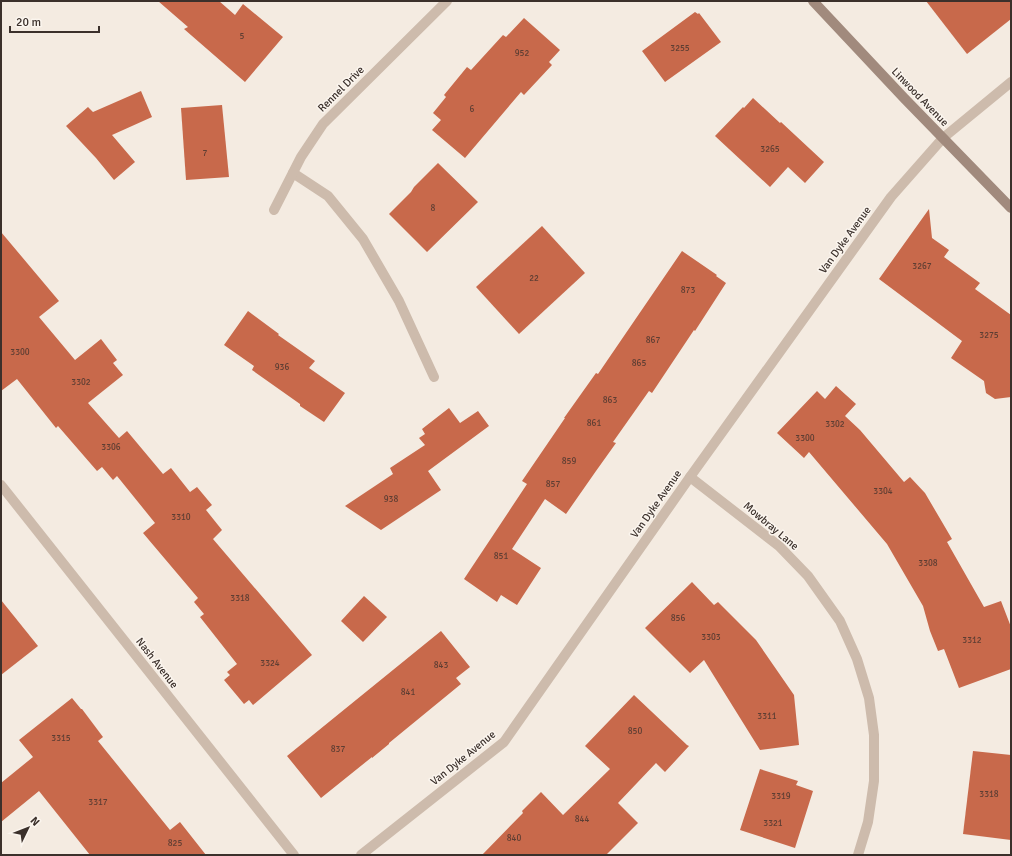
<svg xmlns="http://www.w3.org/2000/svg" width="1012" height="856" viewBox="0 0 1012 856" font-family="Signika,sans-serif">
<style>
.building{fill:#c8694b}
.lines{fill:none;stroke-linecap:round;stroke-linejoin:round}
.service{stroke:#cdbbac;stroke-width:10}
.minor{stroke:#cdbbac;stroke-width:10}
.secondary{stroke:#a18a7d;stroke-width:10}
.labels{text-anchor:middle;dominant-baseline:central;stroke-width:3;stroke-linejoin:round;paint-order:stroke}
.number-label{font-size:9px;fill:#5e3e33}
.street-label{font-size:11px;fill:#3b302b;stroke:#fbf5ee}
</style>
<rect width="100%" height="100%" fill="#f4ebe1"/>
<g class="building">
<polygon points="158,1 219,1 235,15 243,4 283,37 245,82 184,29 188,27"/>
<polygon points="926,1 1011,1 1011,19 967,54"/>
<polygon points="695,12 698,14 699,13 721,42 665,82 642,51"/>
<polygon points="524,18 560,50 549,62 552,65 524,95 521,92 465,158 432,130 441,120 433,113 446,97 444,95 467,67 471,70 503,35 506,37"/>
<polygon points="141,91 152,117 112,135 135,162 114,180 96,158 66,126 88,107 93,112"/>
<polygon points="753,98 780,123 781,122 824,162 805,183 788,167 770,187 715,136 743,107 744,108"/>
<polygon points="222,105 229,177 186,180 181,108"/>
<polygon points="438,163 478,202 427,252 389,214 411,192 414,187"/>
<polygon points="929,209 932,238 949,250 944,257 980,283 975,289 1011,315 1011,397 995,399 986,393 984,381 951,358 962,341 879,279"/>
<polygon points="542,226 585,273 519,334 476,287"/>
<polygon points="1,232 59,301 39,317 75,360 101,339 117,360 113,363 123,375 88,403 119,438 127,431 163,474 171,468 190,492 197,487 212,505 206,510 222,530 213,539 312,655 253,705 249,700 244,704 224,680 230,675 227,672 237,664 200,617 204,614 194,602 198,598 143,533 155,523 117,476 113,480 102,467 97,471 58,426 56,428 17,379 1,391"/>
<polygon points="682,251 717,275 716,276 726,283 695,331 694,330 652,393 649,391 613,442 616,443 596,471 566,514 545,499 512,549 541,568 517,605 501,595 497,602 464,579 527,484 522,481 565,418 564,418 596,373 598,374"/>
<polygon points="248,311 279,334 278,335 315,361 309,368 345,393 324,422 300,406 300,404 252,370 254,366 224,345"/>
<polygon points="836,386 856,404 845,416 860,430 904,482 910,477 925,493 952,539 947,542 984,607 1001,601 1011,627 1011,669 959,688 944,649 938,651 930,631 923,606 887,544 809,452 804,458 777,433 817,391 825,399"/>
<polygon points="449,408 460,423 478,411 489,426 428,471 441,490 381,530 345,506 393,474 390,468 425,445 419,438 425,434 422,429"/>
<polygon points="692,582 714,605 718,602 756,640 794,695 799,745 760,750 704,660 690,673 645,628"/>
<polygon points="364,596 387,617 363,642 341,621"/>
<polygon points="1,600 38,646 1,675"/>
<polygon points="441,631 470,667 456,678 461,684 389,743 389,744 372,758 372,757 321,798 287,756"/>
<polygon points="634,695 687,745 689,746 665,772 656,763 618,803 638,823 606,855 482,855 523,813 522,811 541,792 563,815 610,769 585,746"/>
<polygon points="72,698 81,709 82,709 103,737 98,741 170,830 180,822 206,855 90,855 39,791 1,822 1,783 33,757 19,740"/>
<polygon points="973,751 1011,755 1011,840 963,834"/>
<polygon points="760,769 798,781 796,785 813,791 795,848 740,830"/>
</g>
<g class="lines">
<polyline class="service" points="293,173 328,196 363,239 399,301 434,377"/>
<g class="minor">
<polyline points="274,210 301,157 323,124 447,1"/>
<polyline points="690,477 779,546 808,576 840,621 857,659 869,698 874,735 874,781 868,822 858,855"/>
<polyline points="1,485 294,855"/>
<polyline points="361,855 504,742 690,477 891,197 943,138 1011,82"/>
</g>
<polyline class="secondary" points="813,1 904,98 1011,208"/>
</g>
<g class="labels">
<g class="number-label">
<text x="242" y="36">5</text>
<text x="680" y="48">3255</text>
<text x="522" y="53">952</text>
<text x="472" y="109">6</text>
<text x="770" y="149">3265</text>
<text x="205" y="153">7</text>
<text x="433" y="208">8</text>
<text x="922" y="266">3267</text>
<text x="534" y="278">22</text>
<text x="688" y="290">873</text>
<text x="989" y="335">3275</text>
<text x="653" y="340">867</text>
<text x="20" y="352">3300</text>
<text x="639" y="363">865</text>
<text x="282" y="367">936</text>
<text x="81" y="382">3302</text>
<text x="610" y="400">863</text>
<text x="594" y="423">861</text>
<text x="835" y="424">3302</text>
<text x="805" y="438">3300</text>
<text x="111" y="447">3306</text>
<text x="569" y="461">859</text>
<text x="553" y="484">857</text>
<text x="883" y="491">3304</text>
<text x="391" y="499">938</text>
<text x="181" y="517">3310</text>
<text x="501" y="556">851</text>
<text x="928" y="563">3308</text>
<text x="240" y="598">3318</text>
<text x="678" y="618">856</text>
<text x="711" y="637">3303</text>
<text x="972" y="640">3312</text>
<text x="270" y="663">3324</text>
<text x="441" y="665">843</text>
<text x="408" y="692">841</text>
<text x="767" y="716">3311</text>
<text x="635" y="731">850</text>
<text x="61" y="738">3315</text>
<text x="338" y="749">837</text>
<text x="989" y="794">3318</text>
<text x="781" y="796">3319</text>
<text x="98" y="802">3317</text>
<text x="582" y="819">844</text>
<text x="773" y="823">3321</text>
<text x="514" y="838">840</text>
<text x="175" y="843">825</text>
</g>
<g class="street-label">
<text transform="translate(341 89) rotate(-45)">Rennel Drive</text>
<text transform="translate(920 97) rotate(46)">Linwood Avenue</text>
<text transform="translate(845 240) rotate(-54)">Van Dyke Avenue</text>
<text transform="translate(656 504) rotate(-55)">Van Dyke Avenue</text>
<text transform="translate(771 526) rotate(40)">Mowbray Lane</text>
<text transform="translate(157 663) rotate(52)">Nash Avenue</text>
<text transform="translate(463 758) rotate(-39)">Van Dyke Avenue</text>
</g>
</g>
<rect width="1012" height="856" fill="none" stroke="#3b302b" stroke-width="4"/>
<g transform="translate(28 828) rotate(47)" stroke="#fbf5ee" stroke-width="3" paint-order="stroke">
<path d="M0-3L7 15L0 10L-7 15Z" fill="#3b302b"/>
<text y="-6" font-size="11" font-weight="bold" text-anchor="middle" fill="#3b302b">N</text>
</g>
<path d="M10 26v6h89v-6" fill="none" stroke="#3b302b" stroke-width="2"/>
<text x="16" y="26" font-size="12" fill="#3b302b" stroke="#fbf5ee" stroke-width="3" paint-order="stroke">20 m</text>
</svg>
